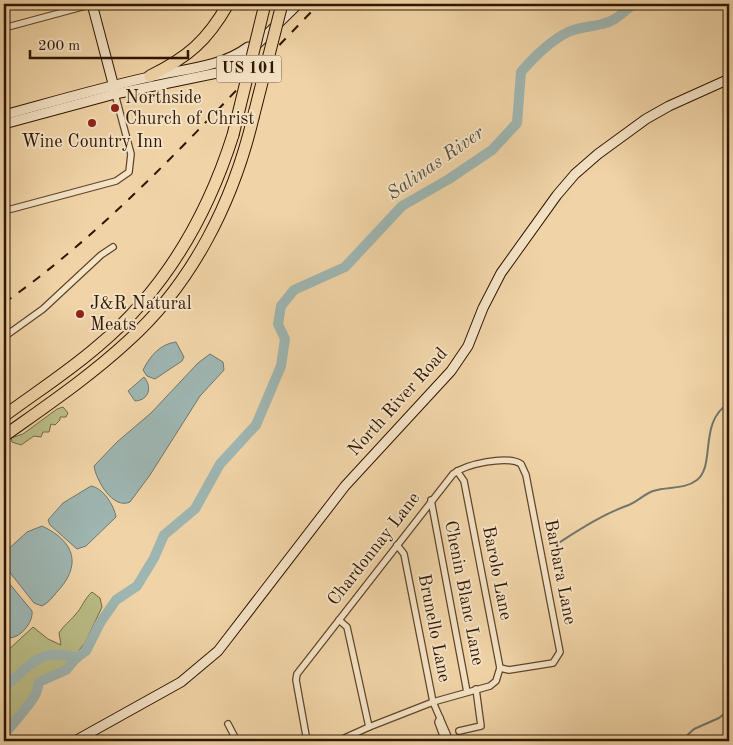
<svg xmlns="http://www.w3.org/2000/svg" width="733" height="745" viewBox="0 0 733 745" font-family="'Old Standard TT',serif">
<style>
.green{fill:#babd87;stroke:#746a44}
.water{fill:#9eb6b2;stroke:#72766b}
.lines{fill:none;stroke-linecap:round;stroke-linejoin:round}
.stream{stroke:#72766b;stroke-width:2}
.river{stroke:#9eb6b2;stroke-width:10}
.street-casing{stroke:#5f462a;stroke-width:8}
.secondary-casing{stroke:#2f1600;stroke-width:11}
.highway-casing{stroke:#2f1600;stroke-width:13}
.street{stroke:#f5e3c6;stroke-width:5.5}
.secondary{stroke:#f5e3c6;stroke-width:9}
.highway{stroke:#f0d4a7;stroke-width:11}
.rail{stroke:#2f1600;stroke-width:2;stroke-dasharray:9 9;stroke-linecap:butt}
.highway-bridge-casing{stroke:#2f1600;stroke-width:13;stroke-linecap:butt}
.highway-bridge{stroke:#f0d4a7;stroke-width:11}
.poi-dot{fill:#8f2418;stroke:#f5e3c6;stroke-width:2}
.labels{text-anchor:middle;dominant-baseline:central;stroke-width:4;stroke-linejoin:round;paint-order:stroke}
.shield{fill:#f5e3c6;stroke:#6a543b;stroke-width:1}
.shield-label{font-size:16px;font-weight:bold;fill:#2f1600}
.poi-label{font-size:18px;fill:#2f1600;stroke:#f5e3c6;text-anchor:start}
.street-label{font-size:18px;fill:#2f1600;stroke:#f5e3c6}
.water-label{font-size:19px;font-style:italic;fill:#564e3e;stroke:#f5e3c6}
</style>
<rect width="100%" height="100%" fill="#f0d4a7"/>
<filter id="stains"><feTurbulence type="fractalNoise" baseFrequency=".004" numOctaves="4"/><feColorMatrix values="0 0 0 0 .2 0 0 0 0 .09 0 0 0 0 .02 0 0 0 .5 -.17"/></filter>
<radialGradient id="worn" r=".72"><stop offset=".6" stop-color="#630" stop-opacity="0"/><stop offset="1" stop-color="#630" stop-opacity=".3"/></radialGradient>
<g class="green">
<polygon points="63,407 68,413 66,417 60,417 60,420 55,425 51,424 49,432 43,432 41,437 34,436 21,445 12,442 11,438 23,434 57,409"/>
<path d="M92,592L100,598L102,607L85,643L64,668L37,681L31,697L4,731V654L33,627L48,639L61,645L59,633C64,625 69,622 75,615C82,608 84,599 92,592Z"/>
</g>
<g class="water">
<path d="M176,342L184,357L182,361L155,379L147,376L143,370C150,356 160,344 176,342Z"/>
<path d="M210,354L223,362L224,370L200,396L150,475L130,502C113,510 96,480 94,466L117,442L151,413L198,363Z"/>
<path d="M144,377C152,386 150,400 135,401L128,391Z"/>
<path d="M91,486C103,488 114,505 116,517L86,546L77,549L50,525L48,520L63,503Z"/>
<path d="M42,526C76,542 82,566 56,593C52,598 48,603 42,606L34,603L8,570L4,565V553L27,532Z"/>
<path d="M4,577L32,611C34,623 16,644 4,636Z"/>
</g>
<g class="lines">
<g class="stream">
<path d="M560,542C582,528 602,515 626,506C636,503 644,494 653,491C668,486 684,490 697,480C716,465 698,422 729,403"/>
<polyline points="681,741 694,729 719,718 729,710"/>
</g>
<g class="river">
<path d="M4,687C33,665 37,647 77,658"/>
<path d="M4,734C6,733 32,701 34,697C37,693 38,687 39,682L66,670L76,658L86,651L100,623L116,600L137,586L154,558L164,535L195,509L220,464L256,425L281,366L285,339L278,324L281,306L294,290L345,267L402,206L449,179L492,150L517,123L521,72C534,57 550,41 568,32C579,27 591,27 602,24C616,21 623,12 634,4"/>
</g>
<g class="street-casing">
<g id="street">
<polyline points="4,28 93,4"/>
<polyline points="4,211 116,181 129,172 131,154 115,94"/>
<polyline points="4,337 43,309 101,255 113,247"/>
<polyline points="431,500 467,692"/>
<polyline points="397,545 404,554 433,702 450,741"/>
<polyline points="339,620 347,627 369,727"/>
<polyline points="440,718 438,722 445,741"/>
<polyline points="228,724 237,741"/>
<polyline points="459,731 481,726 476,689"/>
<path d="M307,741L296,680L297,674L453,474C466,464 507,455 521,464L526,475L560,652L553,663L509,670L500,668"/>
<polyline points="338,741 369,727 433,702 490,686 496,681 500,668 464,481 457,471"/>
</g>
</g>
<g class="secondary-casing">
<g id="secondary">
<polyline points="92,4 115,91"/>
<path d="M4,115C52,102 100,88 149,77C182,69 220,68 248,47"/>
<polyline points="4,124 115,94 217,73 245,56 298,4"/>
<polyline points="75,741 181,682 218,651 345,486 451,371 468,346 483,308 501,273 557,195 575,174 598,154 646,119 669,106 729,79"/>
</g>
</g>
<g class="highway-casing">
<g id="highway">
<path d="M150,76C188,57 207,41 228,4"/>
<path d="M4,416C35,393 68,372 98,346C164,291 207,217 233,135"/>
<path d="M4,436C46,406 89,377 127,342C192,284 233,202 253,118"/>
</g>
</g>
<use href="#street" class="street"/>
<use href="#secondary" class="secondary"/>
<use href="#highway" class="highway"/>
<path class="rail" d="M4,303C121,221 219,106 319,4"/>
<g class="highway-bridge-casing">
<g id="highway-bridge">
<polyline points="253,118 282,4"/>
<polyline points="233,135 265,4"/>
</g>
</g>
<use href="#highway-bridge" class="highway-bridge"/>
</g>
<g class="poi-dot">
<circle cx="115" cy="108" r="5"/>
<circle cx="92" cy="123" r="5"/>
<circle cx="80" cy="314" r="5"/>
</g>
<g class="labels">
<rect class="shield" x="216.5" y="55.5" width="65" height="27" rx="4"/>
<g class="shield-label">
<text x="249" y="69">US 101</text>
</g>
<g class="poi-label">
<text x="125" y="98">Northside<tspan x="125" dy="21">Church of Christ</tspan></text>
<text x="92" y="142" text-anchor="middle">Wine Country Inn</text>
<text x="90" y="304">J&amp;R Natural<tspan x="90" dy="21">Meats</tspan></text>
</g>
<g class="street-label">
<text transform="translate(398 402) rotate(-48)">North River Road</text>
<text transform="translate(374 549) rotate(-52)">Chardonnay Lane</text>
<text transform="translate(560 572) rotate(79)">Barbara Lane</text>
<text transform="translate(497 573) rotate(79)">Barolo Lane</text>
<text transform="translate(464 593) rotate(79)">Chenin Blanc Lane</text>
<text transform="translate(434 628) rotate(79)">Brunello Lane</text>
</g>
<g class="water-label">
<text transform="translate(436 164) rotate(-35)">Salinas River</text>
</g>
</g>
<rect width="733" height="745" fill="none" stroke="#f0d4a7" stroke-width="20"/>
<rect x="5" y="5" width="723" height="735" fill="none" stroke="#2f1600" stroke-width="2.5"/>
<rect x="10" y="10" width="713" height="725" fill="none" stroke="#2f1600"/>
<path d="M30 50v8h158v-8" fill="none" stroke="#2f1600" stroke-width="2.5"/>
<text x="38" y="50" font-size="15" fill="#2f1600" stroke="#f5e3c6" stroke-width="4" paint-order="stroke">200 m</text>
<rect width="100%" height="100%" filter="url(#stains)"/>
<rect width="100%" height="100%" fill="url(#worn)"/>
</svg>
